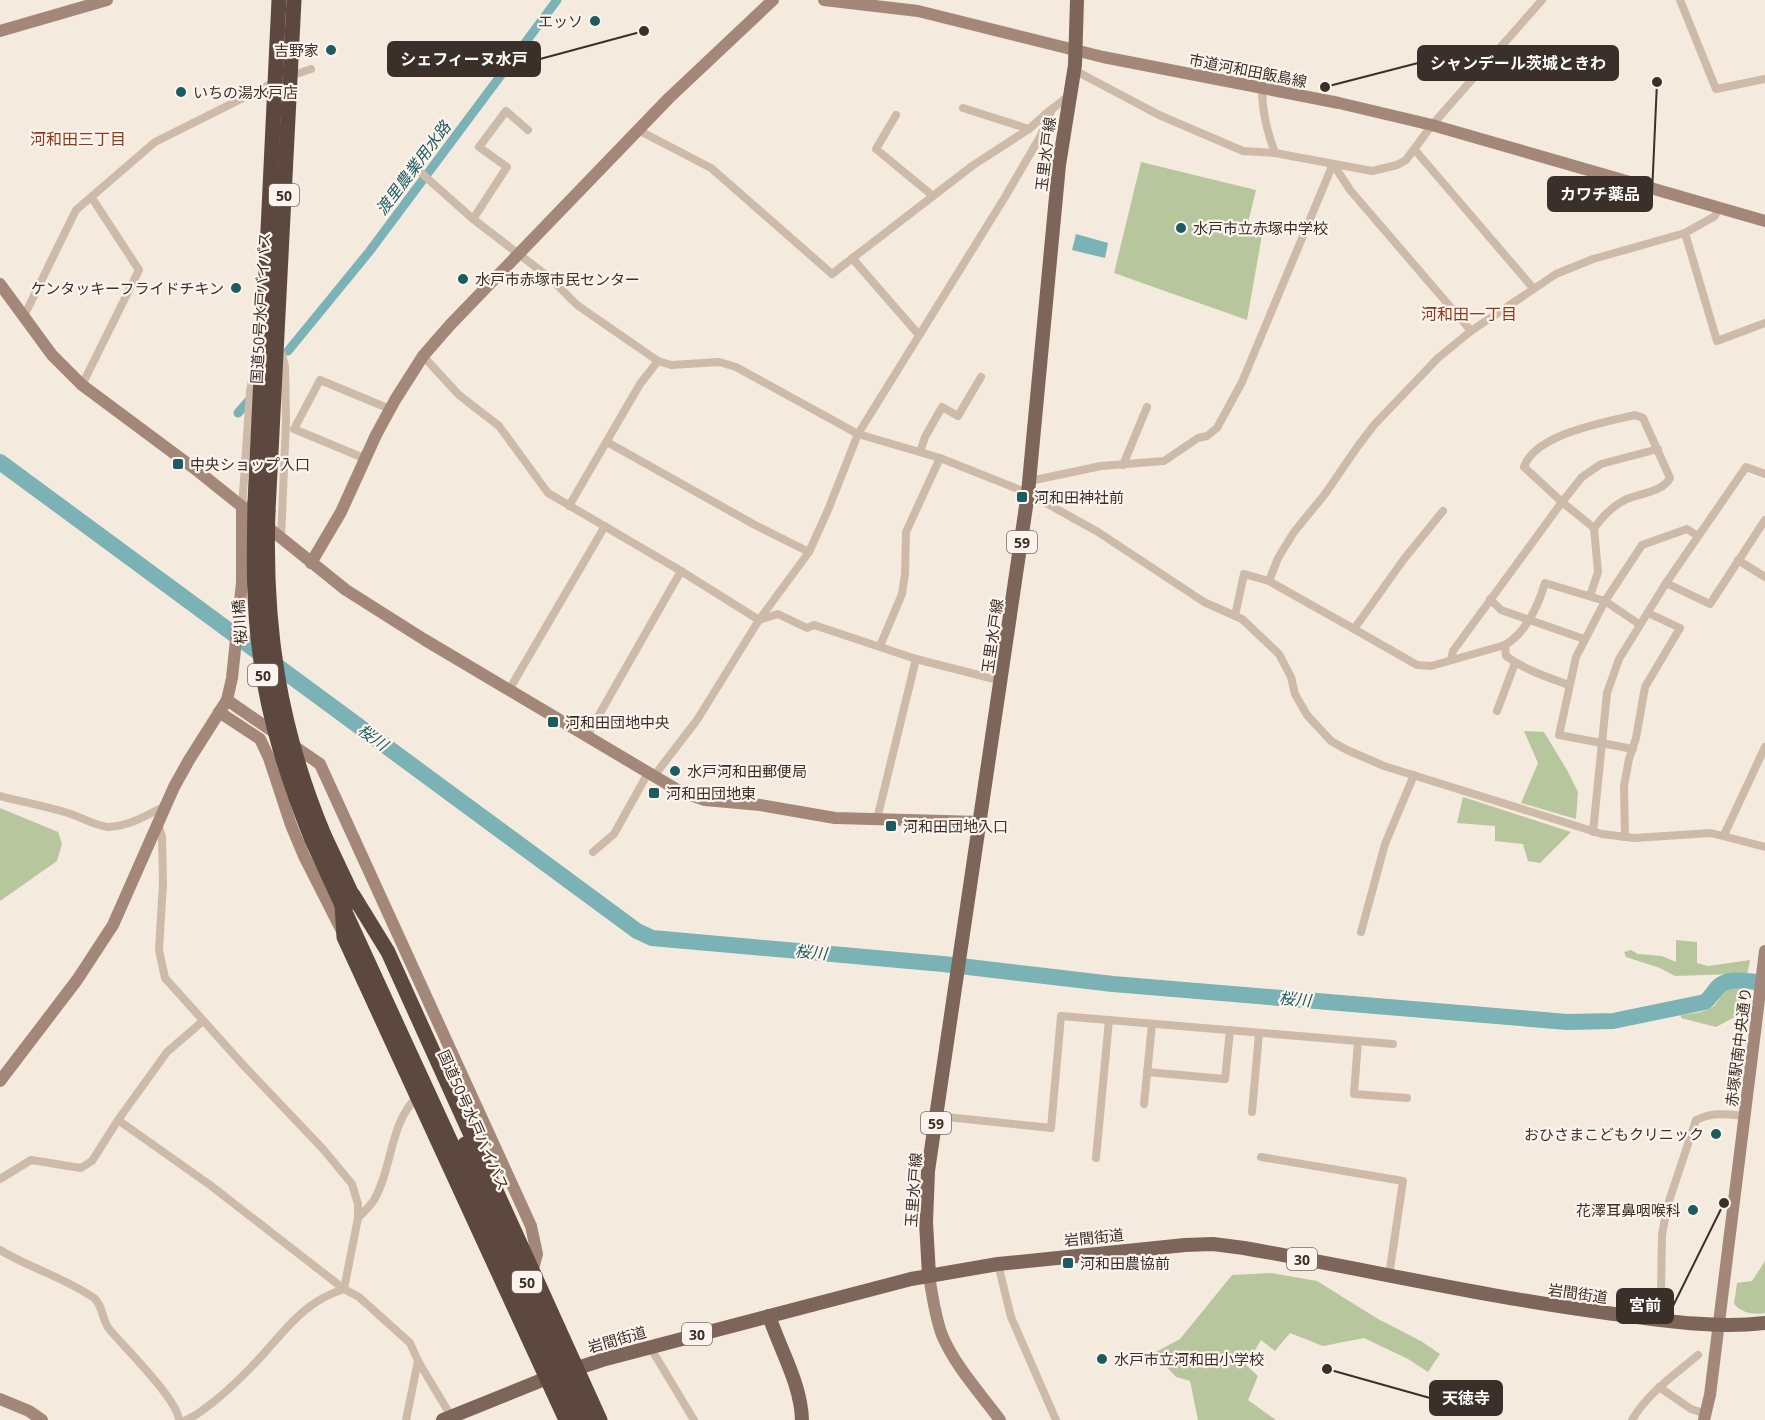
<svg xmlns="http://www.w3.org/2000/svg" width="1765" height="1420" viewBox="0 0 1765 1420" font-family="'Open Sans','Noto Sans JP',sans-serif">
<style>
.green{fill:#b8c69d}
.water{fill:#7bb2b5}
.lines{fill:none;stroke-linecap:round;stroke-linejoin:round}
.canal{stroke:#7bb2b5;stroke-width:9}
.river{stroke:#7bb2b5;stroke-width:16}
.street{stroke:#cebaa9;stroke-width:8}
.secondary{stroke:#a3887a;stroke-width:12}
.primary{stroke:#7e6559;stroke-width:14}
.highway{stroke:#5d4840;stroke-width:15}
.highway-bridge{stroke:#5d4840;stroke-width:15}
.poi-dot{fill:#1b5c61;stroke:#fcf4ec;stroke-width:2}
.labels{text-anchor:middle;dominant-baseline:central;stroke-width:4.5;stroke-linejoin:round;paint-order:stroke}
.shield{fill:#fcf4ec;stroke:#756a64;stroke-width:1.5}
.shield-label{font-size:14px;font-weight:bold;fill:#3b2f29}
.poi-label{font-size:15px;fill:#3b2f29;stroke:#fcf4ec;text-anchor:start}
.street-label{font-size:15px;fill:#3b2f29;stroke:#fcf4ec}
.neighbourhood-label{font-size:16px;fill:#91371b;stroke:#fcf4ec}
.water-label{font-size:16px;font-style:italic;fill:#1b5c61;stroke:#fcf4ec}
.leader{fill:none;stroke:#3b2f29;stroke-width:2}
.callout-dot{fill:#3b2f29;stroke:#fcf4ec;stroke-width:2}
.callout{fill:#3b2f29;stroke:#3b2f29;stroke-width:2}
.callout-label{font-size:16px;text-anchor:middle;font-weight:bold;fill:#fff}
</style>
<rect width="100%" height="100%" fill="#f5eade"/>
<g class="green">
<polygon points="1141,162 1256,190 1246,231 1262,235 1247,320 1114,273"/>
<polygon points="1524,731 1544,732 1567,770 1578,792 1576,819 1521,803 1538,763"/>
<polygon points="1463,797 1571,832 1540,863 1528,861 1523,844 1495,841 1495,826 1457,823"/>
<polygon points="0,808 58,832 62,844 57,861 0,901"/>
<polygon points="1676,940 1697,942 1697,963 1708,966 1750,960 1747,975 1735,974 1675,976 1660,968 1626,957 1624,952 1631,950 1638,954 1662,956 1676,962"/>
<path d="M1727,986L1747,987L1744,1012L1716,1027L1681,1018V1015C1691,1013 1711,1013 1717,1002C1722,996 1720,991 1727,986Z"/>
<path d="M1765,1261V1313C1752,1315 1743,1313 1734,1304L1737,1283L1752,1281Z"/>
<polygon points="1271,1273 1317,1281 1378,1319 1421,1341 1440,1354 1428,1372 1408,1359 1364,1338 1323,1346 1290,1333 1275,1351 1261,1340 1246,1365 1258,1376 1248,1400 1276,1420 1198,1420 1190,1381 1176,1377 1154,1353 1180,1339 1232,1275"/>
</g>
<polygon class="water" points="1076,234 1108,243 1105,258 1072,250"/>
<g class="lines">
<g class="canal">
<polyline points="288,351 369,252 557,0"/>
<polyline points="238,413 251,398"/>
</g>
<path class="river" d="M0,462L637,931L652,938L943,964L1113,984L1567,1022L1613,1021L1705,1002C1711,997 1713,992 1718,987C1728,976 1751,982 1765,983"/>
<g class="street">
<polyline points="1680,0 1716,89 1765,79"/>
<polyline points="1074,70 1159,115 1243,151 1275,153 1372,171 1397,165 1406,160 1432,125 1542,0"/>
<polyline points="290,76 311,69"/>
<path d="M1262,88C1262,112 1267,131 1275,153"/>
<polyline points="963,108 1029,129 1049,111"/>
<polyline points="896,115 876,149 933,196"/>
<polyline points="638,130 711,168 832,274 972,166 1029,129"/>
<polyline points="1415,150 1533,288"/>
<polyline points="1333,164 1350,190 1471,331"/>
<polyline points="419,171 473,219 550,278 577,305 658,361 671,365 719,362 736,367 858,434 940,458 1028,493 1098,532 1204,602 1242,619 1279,654 1291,677 1295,694 1307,715 1331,741 1347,750 1384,766 1602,834 1634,838 1711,833 1765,847"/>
<polyline points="473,219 507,167 479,147 506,111 528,130"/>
<polyline points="1685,233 1717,341 1765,323"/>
<polyline points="852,258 919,335"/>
<polyline points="24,316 76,210 155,142 275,82"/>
<polyline points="279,353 282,354 285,367 286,421 281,539"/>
<polyline points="423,356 459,395 499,426 548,493 681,571 759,620 778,614 807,628 814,625 916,659 1002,681"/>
<polyline points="82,385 139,270 92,198"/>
<polyline points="607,442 755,525 809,552"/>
<polyline points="920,452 925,437 942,407 958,416 981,377"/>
<polyline points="366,459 294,429 320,380 390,409"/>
<polyline points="1123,465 1147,407"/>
<polyline points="1030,481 1101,466 1164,461 1198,438 1207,436 1217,428 1242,382 1333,164"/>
<polyline points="569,506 640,384 658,361"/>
<polyline points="242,508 250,391 255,365"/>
<polyline points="1738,560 1765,577"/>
<polyline points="1269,581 1354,629 1404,559 1443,511"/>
<polyline points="1666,583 1710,604 1765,520"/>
<path d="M1590,596L1598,572L1594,528L1562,502L1524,467C1535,434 1605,422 1635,415L1643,418L1670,478C1662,493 1637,493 1623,501C1610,508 1603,517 1594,528"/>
<polyline points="1490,599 1501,610 1584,639"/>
<polyline points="1235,616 1244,574 1269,581 1278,558 1294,532 1325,494 1358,446 1374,425 1438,358 1471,331 1556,274 1593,259 1685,233 1715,216 1719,207"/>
<path d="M1354,629L1417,665L1431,666L1505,645C1527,632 1538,606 1545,583L1605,601L1639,624"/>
<path d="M1505,645L1506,656C1525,670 1547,677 1569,685"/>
<polyline points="880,646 902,594 905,574 906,532 940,458"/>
<polyline points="1451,660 1453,651 1562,502 1582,477 1601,464 1658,449"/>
<polyline points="509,690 605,526"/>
<polyline points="1497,711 1515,663"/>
<polyline points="587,736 681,571"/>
<polyline points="1633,749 1559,735 1576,657 1605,601 1642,545 1687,529 1698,536"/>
<polyline points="654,776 697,720 759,620 809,552 828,510 858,434 1005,197 1040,137 1052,109 1070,95"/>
<path d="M0,796C23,802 46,806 68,813C81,817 95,826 108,827C127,827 148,815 165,806"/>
<polyline points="877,819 916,659"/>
<polyline points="158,824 162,837 163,883 159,950 165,978 245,1067 323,1149 352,1184 358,1204 358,1218 344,1289"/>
<polyline points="1593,832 1607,693 1619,659 1666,583 1746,467 1765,474"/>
<polyline points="1724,835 1765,747"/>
<polyline points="1625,837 1624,786 1629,759 1636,738 1645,687 1680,628 1648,613"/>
<polyline points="593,852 614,834 648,773"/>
<polyline points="1361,932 1385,844 1414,775"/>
<polyline points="1358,1041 1354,1094 1407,1098"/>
<polyline points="1147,1072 1225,1079 1230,1030"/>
<polyline points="1144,1104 1152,1024"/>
<polyline points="1252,1112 1259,1033"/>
<polyline points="937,1116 1051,1128 1061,1016 1393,1044"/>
<polyline points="118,1120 210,1185 344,1289 359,1297 410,1343 418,1361 451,1416"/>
<polyline points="1261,1157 1403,1181 1389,1276"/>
<polyline points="1096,1158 1109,1020"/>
<polyline points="0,1179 31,1160 81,1168 92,1161 118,1120 167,1052 203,1021"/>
<path d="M358,1218C364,1212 370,1206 374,1200C393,1167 389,1123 418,1096"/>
<path d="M0,1250C30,1268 65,1278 94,1298C103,1305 102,1322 110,1330C125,1348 178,1400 179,1420"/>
<polyline points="998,1264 1011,1317 1056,1420"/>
<path d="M1656,1320L1661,1292L1662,1235L1667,1207L1696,1120C1713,1112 1726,1114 1744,1116"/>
<polyline points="650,1347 694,1420"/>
<polyline points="1659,1387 1691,1409 1706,1414"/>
<path d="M186,1420C197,1416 207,1407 216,1400C234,1385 251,1368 266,1351C291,1323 307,1301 344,1289"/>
<polyline points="406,1420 418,1361"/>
<path d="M1632,1420C1648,1393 1674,1375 1698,1355"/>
</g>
<g class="secondary">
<polyline points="824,0 918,11 1103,57 1339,103 1432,125 1765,221"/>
<polyline points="0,31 107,0"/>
<polyline points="0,284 52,355 82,385 199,472 346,590 425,640 681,792 705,800 760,805 835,818 981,822"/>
<polyline points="311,563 341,512 376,435 395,400 423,356 450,325 669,98 773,0"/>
<polyline points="227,700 320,764 531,1226 537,1254 533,1269"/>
<polyline points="219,712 260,739 269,758 291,825 304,856 343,933"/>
<polyline points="0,1081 77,980 113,925 174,787 189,760 227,700 232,678 242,583 242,508"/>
<path d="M929,1275C932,1295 935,1316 942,1335C955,1366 980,1393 1000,1420"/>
<polyline points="0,1399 29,1411 42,1420"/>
<polyline points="1704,1420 1710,1395 1765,951"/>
</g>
<g class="primary">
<polyline points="929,1275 926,1222 928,1171 1028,493 1059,165 1075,65 1077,0"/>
<path d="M769,1316C780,1349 801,1384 802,1420"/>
<path d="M443,1420L547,1378L602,1360L911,1279L998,1264L1185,1245L1213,1244L1244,1248C1365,1269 1485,1297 1607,1313C1659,1320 1712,1329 1765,1323"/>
</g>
<g class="highway">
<polyline points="255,502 279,0"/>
<polyline points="268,511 294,0"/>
<polyline points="324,835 356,903"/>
<polyline points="312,840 454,1149"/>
<polyline points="353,895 388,952 600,1420"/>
<polyline points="342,905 344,937 566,1420"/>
</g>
<g class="highway-bridge">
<path d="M255,502C254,553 253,604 260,654C268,719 288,780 312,840"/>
<path d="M268,511C264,627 279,727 324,835"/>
<polyline points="465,1144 590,1420"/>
<polyline points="454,1149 577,1420"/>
</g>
</g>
<g class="poi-dot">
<circle cx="595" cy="21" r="6"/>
<circle cx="331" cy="50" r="6"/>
<circle cx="181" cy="92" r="6"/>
<circle cx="1181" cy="228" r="6"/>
<circle cx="463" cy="279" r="6"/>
<circle cx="236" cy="288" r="6"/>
<rect x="172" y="458" width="12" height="12" rx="3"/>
<rect x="1016" y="491" width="12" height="12" rx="3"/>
<rect x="547" y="716" width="12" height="12" rx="3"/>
<circle cx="675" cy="771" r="6"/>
<rect x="648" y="787" width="12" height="12" rx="3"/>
<rect x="885" y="820" width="12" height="12" rx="3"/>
<circle cx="1716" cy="1134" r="6"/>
<circle cx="1693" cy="1210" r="6"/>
<rect x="1062" y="1257" width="12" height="12" rx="3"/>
<circle cx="1102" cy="1359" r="6"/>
</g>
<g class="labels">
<g class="shield">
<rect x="269" y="184" width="30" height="22" rx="4.5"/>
<rect x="1007" y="531" width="30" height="22" rx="4.5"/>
<rect x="248" y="664" width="30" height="22" rx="4.5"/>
<rect x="921" y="1112" width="30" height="22" rx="4.5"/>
<rect x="1287" y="1248" width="30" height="22" rx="4.5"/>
<rect x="512" y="1271" width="30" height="22" rx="4.5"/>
<rect x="682" y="1323" width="30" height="22" rx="4.5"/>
</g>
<g class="shield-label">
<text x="284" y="195">50</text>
<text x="1022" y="542">59</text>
<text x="263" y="675">50</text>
<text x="936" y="1123">59</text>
<text x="1302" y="1259">30</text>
<text x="527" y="1282">50</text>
<text x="697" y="1334">30</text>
</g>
<g class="poi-label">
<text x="583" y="21" text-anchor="end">エッソ</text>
<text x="319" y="50" text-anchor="end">吉野家</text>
<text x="193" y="92">いちの湯水戸店</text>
<text x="1193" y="228">水戸市立赤塚中学校</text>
<text x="475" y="279">水戸市赤塚市民センター</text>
<text x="224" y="288" text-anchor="end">ケンタッキーフライドチキン</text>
<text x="190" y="464">中央ショップ入口</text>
<text x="1034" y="497">河和田神社前</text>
<text x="565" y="722">河和田団地中央</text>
<text x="687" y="771">水戸河和田郵便局</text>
<text x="666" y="793">河和田団地東</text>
<text x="903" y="826">河和田団地入口</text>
<text x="1704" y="1134" text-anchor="end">おひさまこどもクリニック</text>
<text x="1681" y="1210" text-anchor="end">花澤耳鼻咽喉科</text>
<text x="1080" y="1263">河和田農協前</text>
<text x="1114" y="1359">水戸市立河和田小学校</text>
</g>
<g class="street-label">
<text transform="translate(1248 70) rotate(11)">市道河和田飯島線</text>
<text transform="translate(1045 154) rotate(-83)">玉里水戸線</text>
<text transform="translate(260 308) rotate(-87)">国道50号水戸バイパス</text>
<text transform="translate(239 622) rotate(-94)">桜川橋</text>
<text transform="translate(992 636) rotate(-82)">玉里水戸線</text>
<text transform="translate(1738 1047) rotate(-83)">赤塚駅南中央通り</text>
<text transform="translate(474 1120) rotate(66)">国道50号水戸バイパス</text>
<text transform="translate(913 1190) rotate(-86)">玉里水戸線</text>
<text transform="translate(1094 1237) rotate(-6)">岩間街道</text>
<text transform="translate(1578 1293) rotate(8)">岩間街道</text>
<text transform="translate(617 1339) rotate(-16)">岩間街道</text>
</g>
<g class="neighbourhood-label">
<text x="78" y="139">河和田三丁目</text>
<text x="1469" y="314">河和田一丁目</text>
</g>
<g class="water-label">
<text transform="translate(413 168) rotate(-53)">渡里農業用水路</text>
<text transform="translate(373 737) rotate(36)">桜川</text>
<text transform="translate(811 952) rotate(5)">桜川</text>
<text transform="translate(1295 999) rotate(5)">桜川</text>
</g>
</g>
<path class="leader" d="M644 31L540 59M1325 87L1418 63M1657 82L1652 194M1724 1203L1673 1306M1327 1369L1430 1398"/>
<g class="callout-dot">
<circle cx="644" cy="31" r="6"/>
<circle cx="1325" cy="87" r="6"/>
<circle cx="1657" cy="82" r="6"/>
<circle cx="1724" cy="1203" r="6"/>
<circle cx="1327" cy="1369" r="6"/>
</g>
<g class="callout">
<rect x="388" y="42" width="152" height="34" rx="6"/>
<rect x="1418" y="46" width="200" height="34" rx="6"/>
<rect x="1548" y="177" width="104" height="34" rx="6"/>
<rect x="1617" y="1289" width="56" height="34" rx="6"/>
<rect x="1430" y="1381" width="72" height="34" rx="6"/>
</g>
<g class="callout-label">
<text x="464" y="65">シェフィーヌ水戸</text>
<text x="1518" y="69">シャンデール茨城ときわ</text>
<text x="1600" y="200">カワチ薬品</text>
<text x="1645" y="1311">宮前</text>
<text x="1466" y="1404">天徳寺</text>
</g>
</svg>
